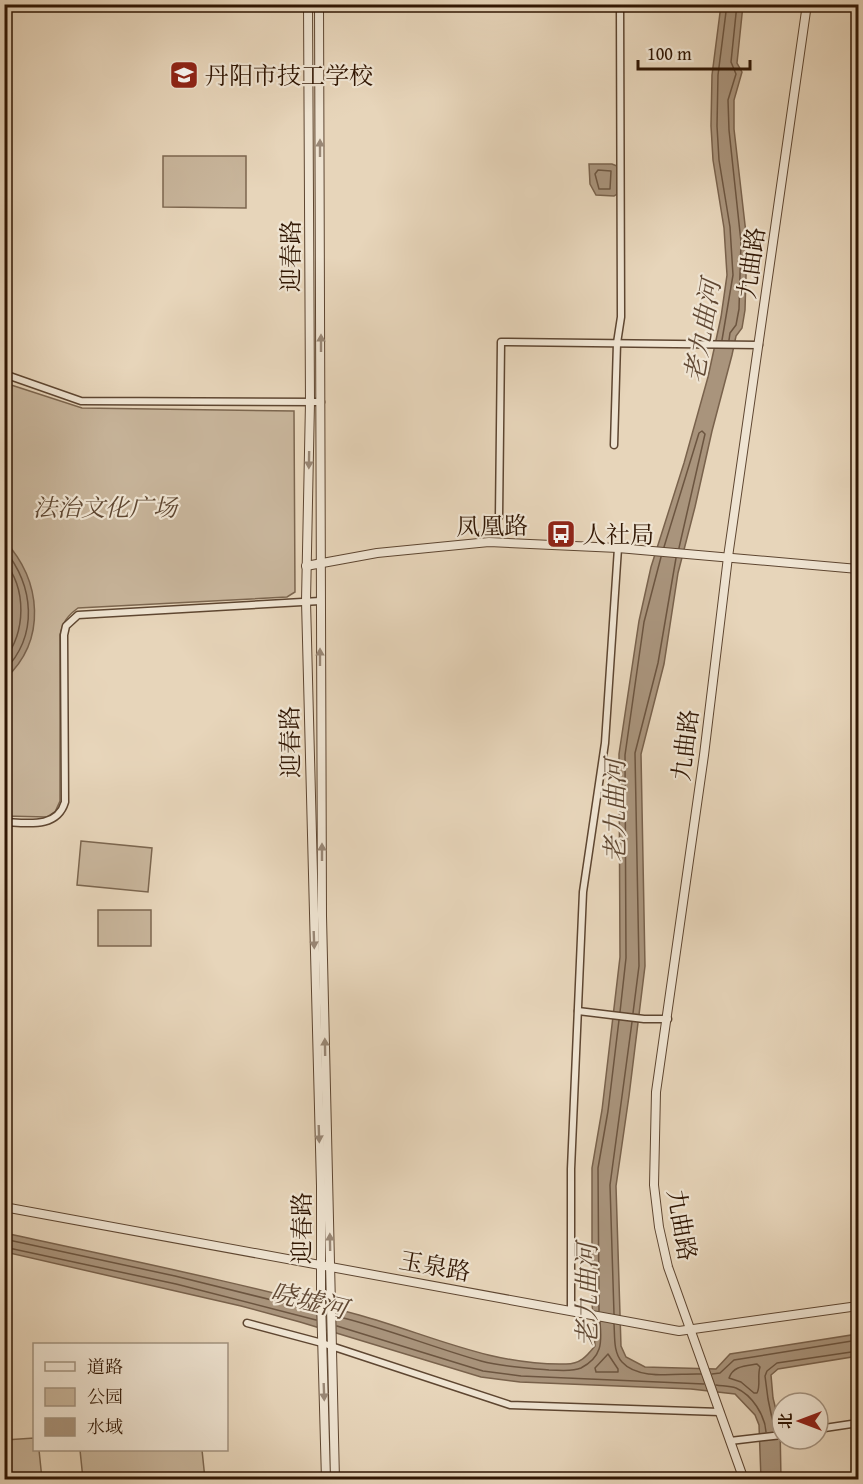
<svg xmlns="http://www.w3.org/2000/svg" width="863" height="1484" viewBox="0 0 863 1484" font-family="'Gentium Book Plus','Noto Serif SC',serif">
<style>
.green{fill:#c8b59b;stroke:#7c664f;stroke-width:1.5}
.water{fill:#a9947c;stroke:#79624c;stroke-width:1.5}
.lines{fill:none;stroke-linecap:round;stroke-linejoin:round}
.shore{stroke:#6c5540;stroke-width:1.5}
.minor-casing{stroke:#5e4631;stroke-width:9}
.tertiary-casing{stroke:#5e4631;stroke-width:10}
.minor{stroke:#efe4d2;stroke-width:6}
.tertiary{stroke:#efe4d2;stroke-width:8}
.oneway{fill:#998775}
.labels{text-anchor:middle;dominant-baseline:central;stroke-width:4.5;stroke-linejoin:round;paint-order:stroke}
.poi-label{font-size:24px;fill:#301603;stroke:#efe4d2;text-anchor:start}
.street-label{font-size:24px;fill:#301603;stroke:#efe4d2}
.park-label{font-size:24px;font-style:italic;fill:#5e4631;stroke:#efe4d2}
.water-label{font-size:26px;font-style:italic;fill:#604833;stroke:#efe4d2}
</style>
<rect width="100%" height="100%" fill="#e7d5ba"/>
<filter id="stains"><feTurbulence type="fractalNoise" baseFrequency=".00333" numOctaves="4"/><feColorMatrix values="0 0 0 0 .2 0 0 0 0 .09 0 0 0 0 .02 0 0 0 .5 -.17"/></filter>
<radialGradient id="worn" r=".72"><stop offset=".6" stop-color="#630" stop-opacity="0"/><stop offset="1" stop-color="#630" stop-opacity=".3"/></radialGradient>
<g class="green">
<polygon points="163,156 246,156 246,208 163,207"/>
<path d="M5,383L82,408L294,411L295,592L287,597L78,608C67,616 63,622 60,635V801L55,812L47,817L5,816Z"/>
<polygon points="81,841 152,848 148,892 77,885"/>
<rect x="98" y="910" width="53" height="36"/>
<polygon points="34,1438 34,1450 39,1450 42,1479 5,1479 5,1440"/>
<polygon points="80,1450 202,1450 205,1479 83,1479"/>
</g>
<g class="water">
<path d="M721,5H743L737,63L742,72L734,100V129L747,242L745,310L742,328L736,336L732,355L712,431L695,507L678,573L664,664L641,754L645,966L629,1096L616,1186L621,1346L626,1357L645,1367L716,1369L730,1354L858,1334V1356L778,1369L771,1375L773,1398L780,1426L781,1479H761L759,1425L755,1415L735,1394L691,1389L520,1382L481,1377L300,1322L241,1306L5,1252V1233C123,1259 242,1283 359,1315C428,1334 492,1366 566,1364C580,1364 586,1357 595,1346L592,1303V1168L602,1110L620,957L619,754L639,621L651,567L684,463L708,377L721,317L727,275L724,228L713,160L711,126L712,75Z"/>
<polygon points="589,164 612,164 617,166 617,194 614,196 596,195 590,184"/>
<path d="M4,540C42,581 47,640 5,679Z"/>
</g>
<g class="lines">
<g class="shore">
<polygon points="598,170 611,171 610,189 599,189 595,174"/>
<polyline points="722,340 733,275 730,227 719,160 717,126 718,75 727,4"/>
<polyline points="729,340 730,333 736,325 739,309 741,242 729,130 728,100 736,74 731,62 737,4"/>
<polyline points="664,547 699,433 702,431 705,434 679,548"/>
<path d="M4,549C34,586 39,635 4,671"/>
<path d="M4,561C27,589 26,632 4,660"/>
<path d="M4,578C15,601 12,622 4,645"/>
<polyline points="620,1012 626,958 625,755 644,622 661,557"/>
<polyline points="633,1013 639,966 635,753 658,663 676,558"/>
<polyline points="4,1239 175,1276 316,1311"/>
<polyline points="4,1247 176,1284 316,1320"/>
<polyline points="599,1311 598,1168 608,1111 619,1020"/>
<polyline points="614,1314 610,1185 632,1022"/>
<path d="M336,1316C385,1328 432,1347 481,1361C503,1367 527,1368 549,1370C559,1370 572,1372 581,1368C602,1357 602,1343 600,1322"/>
<path d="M614,1324C615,1336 613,1352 622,1362C639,1381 677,1373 701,1374"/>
<polyline points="337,1326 483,1371 521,1376 704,1384"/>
<polygon points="608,1354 618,1369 618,1372 596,1372 595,1368"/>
<path d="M757,1364L760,1367C757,1376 761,1386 757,1393H754L741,1382L729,1378C733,1366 745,1366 757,1364Z"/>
<polyline points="712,1374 720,1373 734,1360 858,1340"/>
<path d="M716,1385C722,1386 730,1386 736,1388C752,1395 765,1415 766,1432"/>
<polyline points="781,1431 773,1423 768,1399 765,1376 767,1371 777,1363 858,1351"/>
</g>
<g class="minor-casing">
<g id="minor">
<polyline points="4,374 81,401 321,402"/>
<polyline points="614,445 617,343 621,317 620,4"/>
<polyline points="499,517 501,342 759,345"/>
<path d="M4,822C27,823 57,829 65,802L64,635L66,626L78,615L320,601"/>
<polyline points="578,1011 644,1019 668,1019"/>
<polyline points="571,1311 571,1169 583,892 605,743 618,548"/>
<polyline points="247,1323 322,1343 510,1405 720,1412"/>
<polyline points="818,1429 858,1423"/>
<polyline points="730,1441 782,1435"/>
</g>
</g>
<g class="tertiary-casing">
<g id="tertiary">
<polyline points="308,4 310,402 306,601 321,1186 321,1299 326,1480"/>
<polyline points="319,4 322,916 335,1480"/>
<polyline points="306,566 377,553 489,542 618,548 858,569"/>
<polyline points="4,1207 679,1331 858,1306"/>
<polyline points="744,1480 668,1267 659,1227 654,1185 656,1092 704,755 728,557 807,4"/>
</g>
</g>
<use href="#minor" class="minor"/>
<use href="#tertiary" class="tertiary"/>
</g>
<defs><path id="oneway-solid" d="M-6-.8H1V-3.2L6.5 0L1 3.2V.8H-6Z" transform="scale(1.5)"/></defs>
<g class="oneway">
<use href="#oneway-solid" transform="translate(320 148) rotate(-90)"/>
<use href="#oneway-solid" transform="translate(321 343) rotate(-90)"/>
<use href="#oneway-solid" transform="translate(309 460) rotate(91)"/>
<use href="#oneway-solid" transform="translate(320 657) rotate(-90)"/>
<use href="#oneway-solid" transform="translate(322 852) rotate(-90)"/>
<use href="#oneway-solid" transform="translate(314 940) rotate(88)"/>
<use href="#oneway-solid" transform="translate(325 1047) rotate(-91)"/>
<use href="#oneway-solid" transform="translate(319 1134) rotate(88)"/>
<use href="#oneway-solid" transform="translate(330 1242) rotate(-91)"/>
<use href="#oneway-solid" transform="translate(324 1392) rotate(88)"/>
</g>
<defs>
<g id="school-square" transform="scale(1.5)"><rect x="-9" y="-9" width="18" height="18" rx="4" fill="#8f2418" stroke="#efe4d2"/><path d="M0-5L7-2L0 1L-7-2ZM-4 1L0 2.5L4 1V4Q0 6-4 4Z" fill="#fff"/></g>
<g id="bus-square" transform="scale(1.5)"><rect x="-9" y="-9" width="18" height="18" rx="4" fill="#8f2418" stroke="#efe4d2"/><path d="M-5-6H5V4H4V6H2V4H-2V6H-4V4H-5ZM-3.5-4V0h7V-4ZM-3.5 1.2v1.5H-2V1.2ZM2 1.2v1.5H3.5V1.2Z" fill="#fff"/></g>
</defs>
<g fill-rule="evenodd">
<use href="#school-square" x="184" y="75"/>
<use href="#bus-square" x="561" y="534"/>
</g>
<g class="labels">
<g class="poi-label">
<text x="205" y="75">丹阳市技工学校</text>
<text x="582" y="534">人社局</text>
</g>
<g class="street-label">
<text transform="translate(290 256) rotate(-90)">迎春路</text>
<text transform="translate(751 263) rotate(-82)">九曲路</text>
<text transform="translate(492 526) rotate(-1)">凤凰路</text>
<text transform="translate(290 742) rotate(-91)">迎春路</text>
<text transform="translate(685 745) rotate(-83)">九曲路</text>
<text transform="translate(682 1225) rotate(80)">九曲路</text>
<text transform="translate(301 1228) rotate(-90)">迎春路</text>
<text transform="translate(435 1266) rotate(10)">玉泉路</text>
</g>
<g class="park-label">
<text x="105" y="507">法治文化广场</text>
</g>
<g class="water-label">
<text transform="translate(702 331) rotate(-80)">老九曲河</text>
<text transform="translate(614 811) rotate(-90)">老九曲河</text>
<text transform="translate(586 1295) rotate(-90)">老九曲河</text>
<text transform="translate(309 1300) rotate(14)">哓墟河</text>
</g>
</g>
<rect width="863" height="1484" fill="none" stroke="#e7d5ba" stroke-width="24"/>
<rect x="6" y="6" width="851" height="1472" fill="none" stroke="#301603" stroke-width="3"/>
<rect x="12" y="12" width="839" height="1460" fill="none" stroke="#301603" stroke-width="1.5"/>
<rect x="33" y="1343" width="195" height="108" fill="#efe4d2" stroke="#a3927f" stroke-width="1.5"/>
<rect x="45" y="1362" width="30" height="9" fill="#efe4d2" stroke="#a3927f" stroke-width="1.5"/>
<text x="87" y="1373" font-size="18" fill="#301603">道路</text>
<rect x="45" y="1388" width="30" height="18" fill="#c8b59b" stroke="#a3927f" stroke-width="1.5"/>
<text x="87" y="1403" font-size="18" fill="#301603">公园</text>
<rect x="45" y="1418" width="30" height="18" fill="#a9947c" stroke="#a3927f" stroke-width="1.5"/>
<text x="87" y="1433" font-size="18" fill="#301603">水域</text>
<g transform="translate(800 1421) rotate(270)"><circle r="28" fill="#efe4d2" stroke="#a3927f" stroke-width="1.5"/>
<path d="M0-4.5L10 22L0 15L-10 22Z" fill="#8f2418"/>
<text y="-9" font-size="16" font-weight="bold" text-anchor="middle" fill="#301603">北</text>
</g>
<path d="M638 60v9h112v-9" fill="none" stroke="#301603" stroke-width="3"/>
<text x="647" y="60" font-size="18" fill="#301603" stroke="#efe4d2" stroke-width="4.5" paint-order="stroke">100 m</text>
<rect width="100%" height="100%" filter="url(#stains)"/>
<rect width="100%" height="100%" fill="url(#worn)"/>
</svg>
